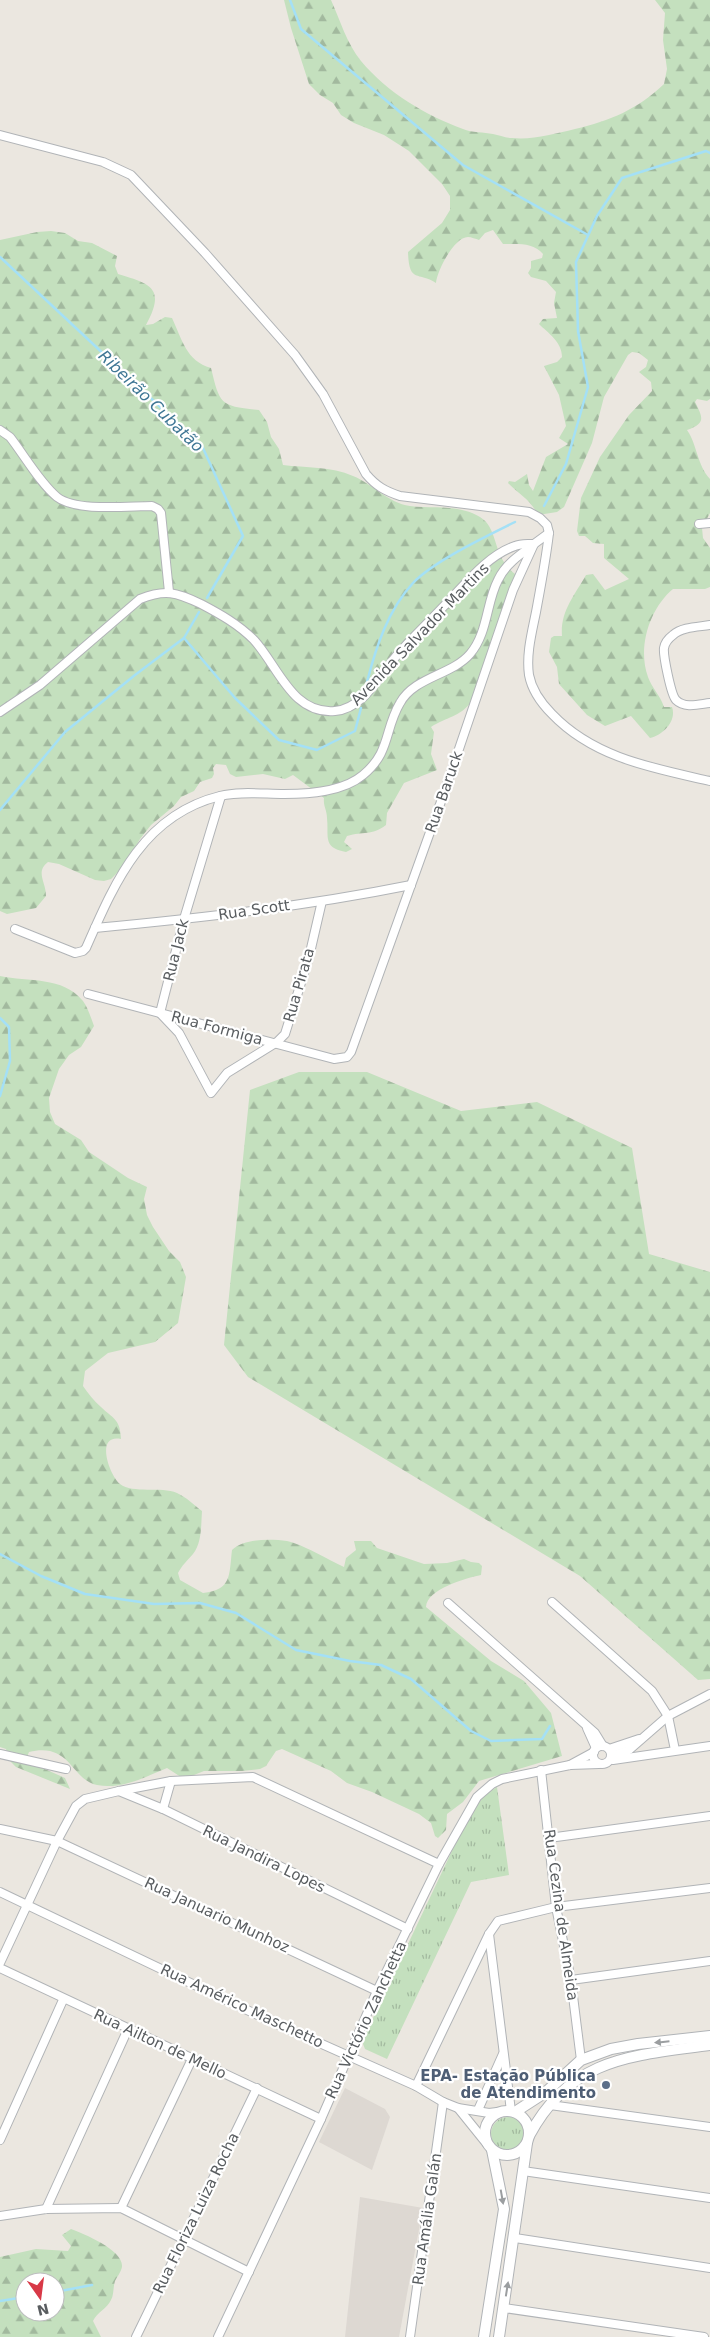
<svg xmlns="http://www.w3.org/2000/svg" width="710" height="2337" viewBox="0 0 710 2337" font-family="'DejaVu Sans',sans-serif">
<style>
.education{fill:#ddd8d2}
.forest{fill:url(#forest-firs);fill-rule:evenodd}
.park{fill:url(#park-tufts)}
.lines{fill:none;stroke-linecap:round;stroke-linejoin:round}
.stream{stroke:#a4e0f6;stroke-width:2.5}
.minor-casing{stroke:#b1b4b7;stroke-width:10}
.tertiary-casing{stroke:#b1b4b7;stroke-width:12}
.minor{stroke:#fff;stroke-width:8}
.tertiary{stroke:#fff;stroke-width:10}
.oneway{fill:#9b9ea0}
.service-dot{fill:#5c6f8a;stroke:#fff;stroke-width:2}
.labels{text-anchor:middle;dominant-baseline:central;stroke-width:4.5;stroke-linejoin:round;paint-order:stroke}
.street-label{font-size:15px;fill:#595d60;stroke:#fff}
.service-label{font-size:15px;font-weight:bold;fill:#4e5e75;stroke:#fff;text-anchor:end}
.water-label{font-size:16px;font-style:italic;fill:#3f7795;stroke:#fff}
</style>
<defs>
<pattern id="forest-firs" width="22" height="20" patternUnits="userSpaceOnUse" patternTransform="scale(1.25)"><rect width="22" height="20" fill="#c4e0be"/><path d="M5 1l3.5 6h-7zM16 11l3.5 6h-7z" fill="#a2b99e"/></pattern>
<pattern id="park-tufts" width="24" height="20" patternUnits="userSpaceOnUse" patternTransform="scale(1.25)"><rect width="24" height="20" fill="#c4e0be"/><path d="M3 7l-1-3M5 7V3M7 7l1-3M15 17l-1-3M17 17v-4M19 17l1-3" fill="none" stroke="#a2b99e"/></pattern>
</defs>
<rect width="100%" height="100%" fill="#ebe7e0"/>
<g class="education">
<polygon points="345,2088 385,2109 390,2117 372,2170 319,2142"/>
<polygon points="360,2197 423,2208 399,2337 345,2337"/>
</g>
<g class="forest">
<path d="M284,0H331C340,20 347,44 361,61C388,93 425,115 463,129C472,133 484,132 493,134C499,135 505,138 512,138C533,140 554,134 575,129C610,121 638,109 664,84L667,69L663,40L665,13L655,0H710V399L707,401L697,399L695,402C703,418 706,423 687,430C697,444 697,465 710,479V513L702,528L703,538L710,548V587L705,589H673C650,608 637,647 648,677C652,688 660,695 664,707H672C677,721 663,735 650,738L631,716L605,726L587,715L559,684L557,667L549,652L551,638L554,636H562C560,612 574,596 586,575L593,574L605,590L629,579L604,558V544L593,543L585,536H579L577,531L581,498L600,457L629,415L652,391L651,382L639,372L646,367L648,360L639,353L632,352L628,355L604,397L592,443L564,507L557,512L538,515C530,499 521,496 508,483L509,481L515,482L527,474L529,485L533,491L546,457L568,444L559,438L566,426L559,395L544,366L557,362L562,357C562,342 548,333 539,324L543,319L557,318L554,303L556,292L546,281L531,277L528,273L531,268V261L542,258L543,254C533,242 518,244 503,244L493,230L485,233L479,240C476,239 471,237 468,237C454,237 437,271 436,283C418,271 409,284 408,252L442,223L450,210V196L442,184L409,151L384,135L354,123L341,115L333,103L320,95L309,84L291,28Z"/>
<path d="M51,231L65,233L78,241L92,243L117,256L115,266L118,274C151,284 166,288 146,325L153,324L165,317L172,318C182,339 186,361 211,368C220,405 220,406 259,410L267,422L271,437L279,449L283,465C306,468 331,466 353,476C373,484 388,503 410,506C433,509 459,504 480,517C500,529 491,559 518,576L472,701C459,718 448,716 431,727L434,732L431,754L437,770L404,783L387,813L386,825C371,836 364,831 347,836L344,842L352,849L346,852C322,848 329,836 327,818C327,810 323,806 324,798L293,775L285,779L263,774L236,777L230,774L226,765L216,764L213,768L214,774L212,778L200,782L194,791L181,797L174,806L151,825L140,839L124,866L111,879L104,881L95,880L59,864L48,862C35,872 46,882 46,896L36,908L7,914L0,911V240L37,232Z"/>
<path d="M0,976C28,982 63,976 83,1001C88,1008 91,1018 94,1026L81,1047L69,1055L59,1069L49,1098L50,1112L55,1124L81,1140L89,1152L128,1178L147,1187L144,1199L147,1215L153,1227L169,1251L180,1262L186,1277L178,1323L155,1342L108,1353L85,1371L83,1386C88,1393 94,1401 101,1407C113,1419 120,1418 121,1439C94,1434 110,1476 120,1484C133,1494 161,1486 177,1493C186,1497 194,1505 202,1511C201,1525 202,1543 193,1554C187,1561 182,1565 178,1573L180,1580L203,1593C232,1590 229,1575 232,1550C245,1538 271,1539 287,1541C302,1544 329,1560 344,1567L346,1558L356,1550L354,1541H371L377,1548L424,1564L447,1563L464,1559L471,1562L479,1563L482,1566L481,1575C466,1578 427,1589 426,1607L491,1661L524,1681L551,1713L562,1756L479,1781L463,1802L447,1814L446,1830L438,1838L435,1836L431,1823L419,1814L372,1792L347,1783L331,1771L282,1749L276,1751L266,1766L260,1769L242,1771H204L184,1779L167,1768C145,1777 121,1790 97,1785C71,1780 71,1742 29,1752L27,1757L29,1762L65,1778L70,1789L16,1767L10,1761L6,1749L0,1747Z"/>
<polygon points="299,1072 367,1072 461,1111 537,1102 632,1148 649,1254 710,1272 710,1679 698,1680 580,1576 248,1377 224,1345 250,1090"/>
<path d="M71,2229C84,2234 124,2250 122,2267C121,2272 117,2277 115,2281C113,2287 114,2295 111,2300C107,2309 97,2312 93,2321L101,2337H0V2257L36,2249L68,2251L71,2246L62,2235ZM25,2282H55V2312H25Z"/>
</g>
<g class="park">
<path d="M497,1787L509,1875L471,1882L387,2059L365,2049L363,2044L365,2035L459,1836C469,1816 477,1798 497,1787Z"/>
<circle cx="508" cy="2134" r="17"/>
</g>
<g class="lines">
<g class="stream">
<polyline points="290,0 301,29 463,165 588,235"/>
<polyline points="0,257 202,446 243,536 207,598"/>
<polyline points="544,506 566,464 588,387 578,331 576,262 597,216 622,178 706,151 710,153"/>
<polyline points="199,612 184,638 235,698 279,740 317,750 355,731 361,708"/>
<path d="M367,682C376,647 388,610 413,583C434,561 487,536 515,522"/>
<polyline points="0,810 65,732 135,675 184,638"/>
<polyline points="0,1018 9,1027 10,1061 0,1096"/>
<polyline points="0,1554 41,1576 85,1594 154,1604 200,1603 236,1613 296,1650 350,1661 381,1665 411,1679 471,1731 491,1741 542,1739 550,1726"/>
<polyline points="55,2292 92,2285"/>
<polyline points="0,2301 25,2297"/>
</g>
<g class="minor-casing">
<g id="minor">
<path d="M0,135L103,162L131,175L205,253L295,355L323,394L366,474C376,486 385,491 400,496L529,512L540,518L547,525L549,533C546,559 541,585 536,612C532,632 526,654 529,675C532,691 541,703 552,714C594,758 653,768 710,781"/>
<path d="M0,430L10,437C24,455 40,483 57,497C76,512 128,506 152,506L158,509L161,513L169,592"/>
<polyline points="699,524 710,523"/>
<path d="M710,625C698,627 682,627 673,635C669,638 665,642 664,648C663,655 671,695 676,700C685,709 700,704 710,703"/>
<path d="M0,712L40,685L140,599C165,589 176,592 201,604C220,614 238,624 254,640C278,666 292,715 335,711C365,708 380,674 398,654C412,638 428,623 443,607C464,586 486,556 515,546C521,543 527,544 534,544"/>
<polyline points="221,796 184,919 160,1013 179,1033 211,1093 227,1073 277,1042 285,1034 309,957 322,901"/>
<path d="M95,928C201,918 307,906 411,885"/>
<path d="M15,929L75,953L83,951L86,948C115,882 143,815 220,796C239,791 264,794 284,794C309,794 343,792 363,775C391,752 384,730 400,703C414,677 452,675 470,654C488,633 486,603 498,580C505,565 519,555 532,546"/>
<polyline points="88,994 334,1059 347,1057 351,1052 443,796 513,590 534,544 549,533"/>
<polyline points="552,1602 652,1691 668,1716 675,1750"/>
<polyline points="448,1603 595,1733 603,1746"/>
<polyline points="587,1728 596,1748"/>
<circle cx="602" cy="1755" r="9"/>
<polyline points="609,1749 639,1739"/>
<polyline points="0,1754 66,1769"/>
<polyline points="611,1756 629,1750 668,1716 710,1694"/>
<polyline points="613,1760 710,1746"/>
<polyline points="570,1765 594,1752"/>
<polyline points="541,1770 556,1907 571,1980 581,2060"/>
<polyline points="119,1791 163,1809 408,1929"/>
<polyline points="163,1809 171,1781"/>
<polyline points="0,1829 57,1841 377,1991"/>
<polyline points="549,1838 710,1816"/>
<polyline points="0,1892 268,2020 416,2086 443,2102 458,2108 489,2113 497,2112"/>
<polyline points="489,1934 511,2111"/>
<polyline points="0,1963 57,1841 76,1806 85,1799 119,1791 171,1781 253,1777 439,1864"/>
<polyline points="0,1968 321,2119"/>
<polyline points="571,1980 710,1961"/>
<polyline points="416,2086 489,1934 498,1921 556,1907 710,1888"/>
<polyline points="550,2105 710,2127"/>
<polyline points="458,2108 487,2144"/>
<polyline points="478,2110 503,2054"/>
<polyline points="0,2140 63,2000"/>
<polyline points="523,2171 710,2198"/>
<polyline points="121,2208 192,2059"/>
<polyline points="46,2209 128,2029"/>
<polyline points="0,2216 46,2209 121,2208 249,2272"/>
<polyline points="515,2238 710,2268"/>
<polyline points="504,2308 704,2337"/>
<polyline points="136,2337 257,2088"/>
<polyline points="218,2337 321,2119 377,1991 439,1864 477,1797 492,1784 502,1779 570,1765 599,1764"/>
<polyline points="410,2337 443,2102"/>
</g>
</g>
<g class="tertiary-casing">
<g id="tertiary">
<circle cx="507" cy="2133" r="22"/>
<polyline points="515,2112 546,2092 581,2060 611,2049 638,2044 710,2036"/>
<path d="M529,2136C571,2057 631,2056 710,2045"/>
<polyline points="484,2337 504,2209 492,2150"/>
<polyline points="499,2337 527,2143"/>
</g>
</g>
<use href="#minor" class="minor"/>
<use href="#tertiary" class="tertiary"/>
</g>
<defs><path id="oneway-solid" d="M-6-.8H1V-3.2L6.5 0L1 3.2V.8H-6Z" transform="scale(1.25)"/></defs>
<g class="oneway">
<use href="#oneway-solid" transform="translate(662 2042) rotate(174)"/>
<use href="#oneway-solid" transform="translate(502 2197) rotate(80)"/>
<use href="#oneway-solid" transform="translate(507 2289) rotate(-81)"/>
</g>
<circle class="service-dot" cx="606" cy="2085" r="5"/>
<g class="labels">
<g class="street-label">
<text transform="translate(420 634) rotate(-46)">Avenida Salvador Martins</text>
<text transform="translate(444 792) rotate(-71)">Rua Baruck</text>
<text transform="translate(254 910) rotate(-8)">Rua Scott</text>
<text transform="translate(176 950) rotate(-76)">Rua Jack</text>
<text transform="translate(299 985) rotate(-74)">Rua Pirata</text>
<text transform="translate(217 1028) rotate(15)">Rua Formiga</text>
<text transform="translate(264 1859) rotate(26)">Rua Jandira Lopes</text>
<text transform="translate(217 1915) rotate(25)">Rua Januario Munhoz</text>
<text transform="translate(561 1915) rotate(82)">Rua Cezina de Almeida</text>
<text transform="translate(242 2006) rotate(25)">Rua Américo Maschetto</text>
<text transform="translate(366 2020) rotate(-65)">Rua Victório Zanchetta</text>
<text transform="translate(160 2044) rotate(25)">Rua Ailton de Mello</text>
<text transform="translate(196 2213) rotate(-64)">Rua Floriza Luiza Rocha</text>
<text transform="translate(427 2219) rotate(-82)">Rua Amália Galán</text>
</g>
<g class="service-label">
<text x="596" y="2076">EPA- Estação Pública<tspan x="596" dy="17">de Atendimento</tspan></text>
</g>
<g class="water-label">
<text transform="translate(151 401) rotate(44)">Ribeirão Cubatão</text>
</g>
</g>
<g transform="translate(40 2297) rotate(166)"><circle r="24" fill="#ffffff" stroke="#bdbebf"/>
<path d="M0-4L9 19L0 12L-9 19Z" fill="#d83947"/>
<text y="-8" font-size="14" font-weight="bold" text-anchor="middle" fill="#595d60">N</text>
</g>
</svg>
